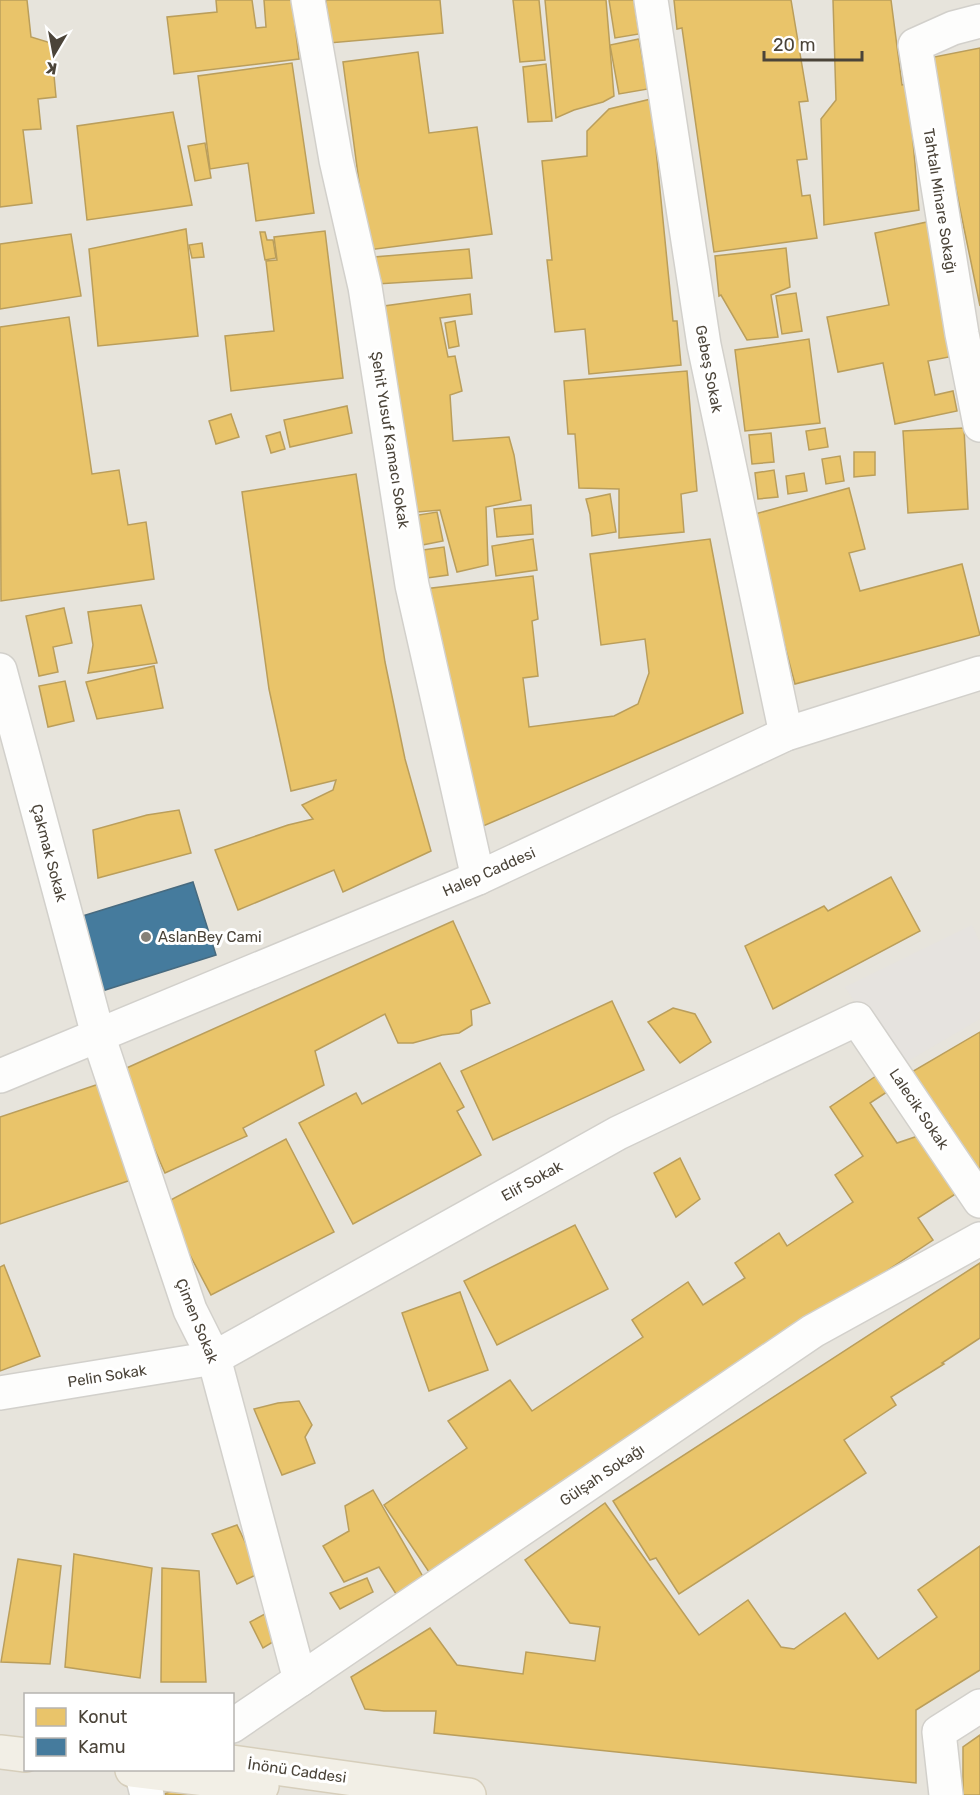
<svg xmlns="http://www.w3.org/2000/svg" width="980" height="1795" viewBox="0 0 980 1795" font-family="Rubik,sans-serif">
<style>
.residential{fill:#e7e4dc;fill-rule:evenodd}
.parking{fill:#e6e3df}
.homes{fill:#e9c46a;stroke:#ba9e5b;stroke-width:1.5}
.public{fill:#457b9d;stroke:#476a7f;stroke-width:1.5}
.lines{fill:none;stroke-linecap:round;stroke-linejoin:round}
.minor-casing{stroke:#d2d0cb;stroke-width:36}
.major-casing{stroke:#d6cebb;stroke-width:36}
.minor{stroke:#fdfdfc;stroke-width:33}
.major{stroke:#f2efe6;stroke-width:33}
.poi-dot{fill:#868178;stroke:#fff;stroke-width:2}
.labels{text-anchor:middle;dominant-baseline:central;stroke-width:6;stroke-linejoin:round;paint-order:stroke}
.street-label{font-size:15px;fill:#4b4439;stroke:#fff}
.poi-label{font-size:15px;fill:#4b4439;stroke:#fff;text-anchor:start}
</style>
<rect width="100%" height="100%" fill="#f4f2ee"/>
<path class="residential" d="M0,0H980V1795H0ZM26,1694H232V1770H26Z"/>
<polygon class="parking" points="972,925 980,943 980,1019 898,1067 845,987"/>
<g class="homes">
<polygon points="0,0 27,0 31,37 51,43 56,97 38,99 41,129 23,130 32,203 0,207"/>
<polygon points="216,0 252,0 256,28 266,27 264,0 292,0 299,59 174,74 167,17 217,12"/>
<polygon points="326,0 440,0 443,33 329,43"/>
<polygon points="513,0 539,0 545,60 520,62"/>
<polygon points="545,0 606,0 614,96 603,102 574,110 556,118"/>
<polygon points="609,0 634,0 639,34 615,38"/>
<polygon points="674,0 791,0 808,101 799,102 807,159 797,160 802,196 810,195 817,238 714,252 682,28 677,29"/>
<polygon points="833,0 891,0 902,85 908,84 919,210 824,225 821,119 836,100"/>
<polygon points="639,39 648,89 619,94 610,45"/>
<polygon points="980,48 980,306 929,58"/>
<polygon points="418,52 429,133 477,127 492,234 368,250 343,62"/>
<polygon points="292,63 314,213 256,221 248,163 210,169 198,76"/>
<polygon points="546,64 552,121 528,122 523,67"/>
<polygon points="651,99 673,321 677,321 681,365 589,374 585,329 555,332 547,260 552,260 542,161 587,156 587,131 609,109"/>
<polygon points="173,112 192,205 87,220 77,126"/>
<polygon points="205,143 211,178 195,181 188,146"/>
<polygon points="927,222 954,356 928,361 935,395 953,391 957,411 895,424 883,363 838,372 827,317 889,305 875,233"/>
<polygon points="186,229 198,336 98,346 89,249"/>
<polygon points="325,231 343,378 231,391 225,336 274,331 266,261 277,260 274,237"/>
<polygon points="260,232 265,232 267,240 273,240 276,258 265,260"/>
<polygon points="71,234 81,296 0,309 0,244"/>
<polygon points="202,243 204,257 192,258 189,245"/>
<polygon points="786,248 790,287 771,295 778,337 747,340 721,295 719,296 715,256"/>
<polygon points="469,249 472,278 377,284 374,257"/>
<polygon points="796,293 802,331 782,334 776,296"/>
<polygon points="470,294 472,314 440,318 448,357 455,356 462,391 450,395 453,441 509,437 514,455 521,500 486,507 488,565 457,572 440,510 406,513 377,307"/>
<polygon points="69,317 92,474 119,470 128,525 146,522 154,579 1,601 0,327"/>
<polygon points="455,321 459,346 449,348 445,323"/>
<polygon points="809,339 820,423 745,431 735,350"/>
<polygon points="687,371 697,491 681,494 684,532 619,538 619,489 579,488 575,434 568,434 564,381"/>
<polygon points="347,406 352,433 290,447 284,420"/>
<polygon points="231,414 239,437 216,444 209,421"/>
<polygon points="825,428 828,447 809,450 806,431"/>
<polygon points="964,428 968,509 908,513 903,431"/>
<polygon points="280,432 285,449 271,453 266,436"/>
<polygon points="771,433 774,462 752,464 749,435"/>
<polygon points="854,452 875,452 875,475 854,477"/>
<polygon points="840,456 844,481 826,484 822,459"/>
<polygon points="774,470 778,497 758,499 755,473"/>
<polygon points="804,473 807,491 788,494 786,476"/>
<polygon points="356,474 385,662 405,759 431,851 343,892 334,870 238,910 215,850 288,825 313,819 302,805 333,790 336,780 291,791 269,689 242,492"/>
<polygon points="849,488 865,549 849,553 860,591 962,564 980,635 795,684 765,572 748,516"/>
<polygon points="610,494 616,532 592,536 590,514 586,499"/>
<polygon points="531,505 533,534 497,537 494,509"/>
<polygon points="437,512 443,541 412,547 406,517"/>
<polygon points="533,539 537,570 496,576 492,546"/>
<polygon points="710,539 743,713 474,830 424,589 533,576 538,619 532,621 538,676 523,678 529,727 614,716 638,704 649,673 645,639 601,645 590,554"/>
<polygon points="444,547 448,575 420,579 416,551"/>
<polygon points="141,605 157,663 88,673 93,645 88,612"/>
<polygon points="64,608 72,643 53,647 58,672 39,676 26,616"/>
<polygon points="154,666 163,708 97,719 86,682"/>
<polygon points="65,681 74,721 48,727 39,686"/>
<polygon points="179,810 191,853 98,878 93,830 147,815"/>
<polygon points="891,877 920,931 773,1009 745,946 824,906 828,911"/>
<polygon points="453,921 490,1003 471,1010 472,1025 459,1033 442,1035 413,1043 398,1043 385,1014 315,1051 324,1085 243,1128 247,1136 165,1173 120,1071"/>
<polygon points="612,1001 644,1070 493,1140 461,1071"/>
<polygon points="673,1008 695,1014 711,1042 680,1063 648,1022"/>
<polygon points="980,1032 980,1178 949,1124 942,1127 910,1073"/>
<polygon points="440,1063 464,1107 457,1111 481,1155 353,1224 299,1123 356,1093 362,1104"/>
<polygon points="882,1072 893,1088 870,1103 897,1143 921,1135 957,1193 918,1218 933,1240 431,1575 384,1505 467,1448 448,1421 510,1380 532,1411 643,1337 632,1320 688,1282 703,1305 745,1278 735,1263 779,1233 787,1246 853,1202 835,1175 863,1156 830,1107"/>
<polygon points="111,1080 143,1176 0,1224 0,1117"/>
<polygon points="286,1139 334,1232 211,1295 163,1204"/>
<polygon points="680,1158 700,1199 676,1217 654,1173"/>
<polygon points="575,1225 608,1289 497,1345 464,1281"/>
<polygon points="980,1263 980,1338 942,1363 944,1364 891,1397 896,1405 844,1440 866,1473 679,1594 656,1558 650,1560 613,1501"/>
<polygon points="4,1265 40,1356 0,1371 0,1267"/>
<polygon points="460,1292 488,1370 429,1391 402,1313"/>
<polygon points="299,1401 312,1425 305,1437 315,1463 282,1475 254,1409 278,1403"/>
<polygon points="373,1490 426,1582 398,1597 379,1567 344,1582 323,1546 349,1531 345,1506"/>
<polygon points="605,1503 699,1635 748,1600 781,1647 794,1649 845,1613 878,1659 937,1617 918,1590 980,1546 980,1670 916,1710 916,1783 434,1733 436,1711 384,1711 365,1709 351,1677 430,1628 457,1665 523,1674 526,1652 595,1661 600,1627 570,1623 525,1560"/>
<polygon points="237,1525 260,1573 237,1584 212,1534"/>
<polygon points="74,1554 152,1568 140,1678 65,1667"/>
<polygon points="18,1559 61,1566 50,1664 1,1662"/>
<polygon points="162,1568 199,1571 206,1682 161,1682"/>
<polygon points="367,1578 373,1592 340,1609 330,1593"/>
<polygon points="276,1608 291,1631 263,1648 250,1622"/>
<polygon points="980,1735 980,1795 963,1795 963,1747"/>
<polygon points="184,1788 227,1795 160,1795"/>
</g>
<polygon class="public" points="193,882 216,955 99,992 76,918"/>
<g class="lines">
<g class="minor-casing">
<g id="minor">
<polyline points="308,0 336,160 365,287 412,585 478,878"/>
<polyline points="651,0 704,345 786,734"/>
<polyline points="980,21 953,28 915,45 962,334 980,425"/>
<polyline points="0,670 98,1035 190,1310 214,1358 300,1680"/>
<polyline points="0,1076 478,878 786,734 980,673"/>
<polyline points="0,1393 214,1358 618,1133 857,1019 980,1201"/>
<polyline points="232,1726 813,1331 980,1239"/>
<polyline points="141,1771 147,1795"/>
<polyline points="946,1795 939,1732 980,1706"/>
</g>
</g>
<g class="major-casing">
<g id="major">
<polyline points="0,1752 26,1755"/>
<polyline points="232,1762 469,1795"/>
<polyline points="132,1770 262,1786"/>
</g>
</g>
<use href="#minor" class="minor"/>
<use href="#major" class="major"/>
</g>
<circle class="poi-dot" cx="146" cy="937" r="6"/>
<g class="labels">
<g class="street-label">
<text transform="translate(940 201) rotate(81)">Tahtalı Minare Sokağı</text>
<text transform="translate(709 369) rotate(79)">Gebeş Sokak</text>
<text transform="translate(390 440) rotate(81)">Şehit Yusuf Kamacı Sokak</text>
<text transform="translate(49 853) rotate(75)">Çakmak Sokak</text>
<text transform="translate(489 872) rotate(-24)">Halep Caddesi</text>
<text transform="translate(919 1109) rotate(56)">Lalecik Sokak</text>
<text transform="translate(532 1181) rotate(-29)">Elif Sokak</text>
<text transform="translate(197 1321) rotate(68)">Çimen Sokak</text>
<text transform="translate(107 1376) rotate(-9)">Pelin Sokak</text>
<text transform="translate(602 1475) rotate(-34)">Gülşah Sokağı</text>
<text transform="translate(297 1771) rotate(8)">İnönü Caddesi</text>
</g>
<g class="poi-label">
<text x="158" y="937">AslanBey Cami</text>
</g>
</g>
<rect x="24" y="1693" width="210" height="78" fill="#ffffff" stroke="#b7b4b0" stroke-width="1.5"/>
<rect x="36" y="1708" width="30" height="18" fill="#e9c46a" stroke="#b7b4b0" stroke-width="1.5"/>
<text x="78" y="1723" font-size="18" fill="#4b4439">Konut</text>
<rect x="36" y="1738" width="30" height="18" fill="#457b9d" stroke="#b7b4b0" stroke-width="1.5"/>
<text x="78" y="1753" font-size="18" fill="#4b4439">Kamu</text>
<g transform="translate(54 54) rotate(190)" stroke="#ffffff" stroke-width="4.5" paint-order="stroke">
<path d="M0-4.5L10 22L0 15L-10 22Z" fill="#4b4439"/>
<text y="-9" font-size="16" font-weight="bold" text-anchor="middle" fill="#4b4439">K</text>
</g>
<path d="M764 51v9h98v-9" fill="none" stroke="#4b4439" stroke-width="3"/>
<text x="773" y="51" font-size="18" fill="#4b4439" stroke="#ffffff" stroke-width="4.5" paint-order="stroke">20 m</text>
</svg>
